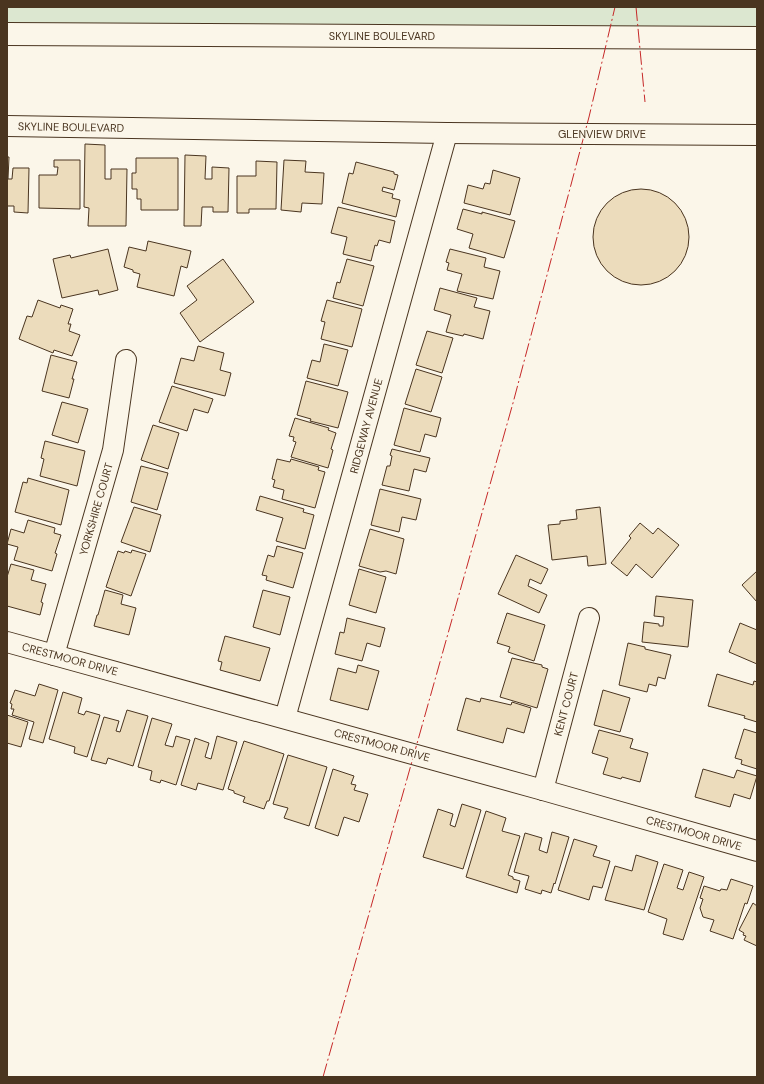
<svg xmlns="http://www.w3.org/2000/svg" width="764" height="1084" viewBox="0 0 764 1084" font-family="'DM Sans',sans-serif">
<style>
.green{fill:#dce7d0;stroke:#887966}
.building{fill:#ecdcbc;stroke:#4a3520}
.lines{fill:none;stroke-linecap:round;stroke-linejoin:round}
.minor-casing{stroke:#4a3520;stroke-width:22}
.major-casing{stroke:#4a3520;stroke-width:24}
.minor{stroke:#fbf6e9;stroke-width:20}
.major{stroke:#fbf6e9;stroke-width:22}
.power{stroke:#c62828;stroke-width:1;stroke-dasharray:14 3 2 3;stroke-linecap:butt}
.labels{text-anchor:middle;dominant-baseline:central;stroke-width:3;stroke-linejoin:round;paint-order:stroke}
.street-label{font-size:11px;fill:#4a3520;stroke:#fbf6e9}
</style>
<rect width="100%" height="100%" fill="#fbf6e9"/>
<polygon class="green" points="7,7 757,7 757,38 7,34"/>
<g class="building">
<polygon points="85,144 105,145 105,179 111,179 111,169 127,169 126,226 88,226 89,208 84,207"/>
<polygon points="185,155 206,156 205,179 212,179 212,167 229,168 228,212 213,212 213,207 202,207 201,226 184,226"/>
<polygon points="7,157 9,157 8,179 12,179 13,168 29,168 28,213 14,212 14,206 7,206"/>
<polygon points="136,158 178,158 178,210 141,210 141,199 137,199 137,189 132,189 132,173 136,173"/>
<polygon points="54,160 80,160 80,209 39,208 39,175 57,175 58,167 54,167"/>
<polygon points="284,160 306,161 305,172 324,173 322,204 302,203 301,212 281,210"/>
<polygon points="256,161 277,162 276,209 249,209 249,213 237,213 237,176 256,176"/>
<polygon points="356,162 394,172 394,174 398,175 394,190 383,187 382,191 393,194 392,198 400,200 396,217 342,203 349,173 353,174"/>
<polygon points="493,170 520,178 510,215 464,203 468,185 483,189 485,183 490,184"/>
<circle cx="641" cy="237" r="48"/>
<polygon points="338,207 395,221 390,243 379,240 377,246 375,245 371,261 343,254 347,237 331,233"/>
<polygon points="463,209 482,214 482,212 515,221 504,258 469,248 473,234 457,229"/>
<polygon points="148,241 191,251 187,268 181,266 174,296 137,287 140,274 133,272 133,270 124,267 129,247 146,251"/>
<polygon points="108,249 118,290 99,295 98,290 62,298 53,259 70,255 71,258"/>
<polygon points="450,249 486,258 484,267 500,271 493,299 457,291 462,274 447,270 449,263 446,262"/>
<polygon points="223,259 254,302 200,342 180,313 197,300 187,286"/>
<polygon points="347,259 374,266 363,306 333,298 337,282 340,283"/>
<polygon points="440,288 477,298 474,307 490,311 483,339 464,334 463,336 446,332 451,315 434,310"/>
<polygon points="38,300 60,308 61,305 73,309 68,324 71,324 69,331 80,335 72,356 54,350 53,353 19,339 27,316 32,317"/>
<polygon points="327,300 362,309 352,347 321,339 325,322 321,321"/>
<polygon points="427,331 453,338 442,373 416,365"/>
<polygon points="324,344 348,350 338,386 307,378 312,360 320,362"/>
<polygon points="198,346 224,353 220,370 231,373 225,396 174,383 181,358 194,361"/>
<polygon points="51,355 77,362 72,379 74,379 69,398 42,391"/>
<polygon points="416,369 442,377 431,412 405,404"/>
<polygon points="306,381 348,392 338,428 310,421 311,419 297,415"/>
<polygon points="172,386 213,399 208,413 194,409 187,431 159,422"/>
<polygon points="62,402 88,409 78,443 52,435"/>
<polygon points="404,408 441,418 436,437 425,434 420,452 394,445"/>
<polygon points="295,418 329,428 328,430 336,433 331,449 333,450 328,468 291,457 296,442 293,441 294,437 289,436"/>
<polygon points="153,425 179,433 168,469 141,460"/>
<polygon points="45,441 85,451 77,486 40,476 44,459 41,458"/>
<polygon points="392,449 430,458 426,472 414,469 409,491 382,485 387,466 390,466 392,456 390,455"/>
<polygon points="277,459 290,462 291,459 319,467 318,470 325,472 315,508 282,499 284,490 273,487 275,480 272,479"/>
<polygon points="141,466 168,473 157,510 131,502"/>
<polygon points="28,478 69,490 61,525 15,512 23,482 27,483"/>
<polygon points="380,489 421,499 416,520 402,517 399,532 371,525"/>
<polygon points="260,496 304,509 303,512 314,515 305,549 276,541 283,518 256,510"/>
<polygon points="134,507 161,515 150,552 121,542"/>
<polygon points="600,507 606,564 588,566 587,556 552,560 548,525 560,524 560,521 577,519 576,510"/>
<polygon points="28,520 55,528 54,533 61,535 55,553 57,554 52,571 14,560 18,547 7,544 11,529 24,533"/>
<polygon points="640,523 653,534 658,528 679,545 652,578 636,564 627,576 611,563 631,538 629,536"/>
<polygon points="370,529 404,539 396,574 386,571 380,572 359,566"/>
<polygon points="277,546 303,553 293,588 266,580 267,576 262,575 268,555 274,557"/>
<polygon points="132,550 146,554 131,596 106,587 118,551 124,553 125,551 131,553"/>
<polygon points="516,555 548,569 541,584 530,579 528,586 547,595 539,613 498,594"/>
<polygon points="11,564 34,570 31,580 46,584 41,602 43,603 40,615 7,606 7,577"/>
<polygon points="359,569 386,577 376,613 349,605"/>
<polygon points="757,571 757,602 742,585"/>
<polygon points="105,590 123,595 121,604 136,608 129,635 94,626 97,615 98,615"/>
<polygon points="263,590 290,597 280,635 253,627"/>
<polygon points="656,596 693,600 688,647 642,642 644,622 659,624 659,626 663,626 664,617 654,616"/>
<polygon points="507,613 545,625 534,661 508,652 510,647 497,643"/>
<polygon points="347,618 385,628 380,647 367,643 362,661 335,654 340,632 344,633"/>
<polygon points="740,623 757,630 757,664 729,652"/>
<polygon points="225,636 270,648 260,681 220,670 222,662 218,661"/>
<polygon points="628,643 645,647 645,649 671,655 665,679 658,677 656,686 649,684 647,692 619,685"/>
<polygon points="512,658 542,665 542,667 548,669 537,708 500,697"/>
<polygon points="358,665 379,671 368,710 330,700 338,668 356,673"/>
<polygon points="717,674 753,685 754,681 757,682 757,722 744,718 745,716 708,706"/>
<polygon points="39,684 58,690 43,743 29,739 34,722 12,715 14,709 11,709 12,704 10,703 15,690 35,696"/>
<polygon points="603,690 630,698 620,732 594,725"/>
<polygon points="63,692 82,698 78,713 84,715 86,711 100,715 87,757 74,753 75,747 49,739"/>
<polygon points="466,698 480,702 481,698 511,705 512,702 531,708 524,733 507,728 503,743 457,730"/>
<polygon points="127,710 148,716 133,766 108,758 106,764 91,760 104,717 119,721 116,731 120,732"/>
<polygon points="7,715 28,722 21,747 7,743"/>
<polygon points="152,718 172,724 165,745 173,747 176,736 190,740 176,785 161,780 160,783 150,780 152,771 138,767"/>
<polygon points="744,729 757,733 757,769 741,764 742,760 735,758"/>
<polygon points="599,730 633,739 630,748 648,753 640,782 622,777 621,779 603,774 608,758 592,753"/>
<polygon points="217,736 237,742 223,790 198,783 196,790 181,785 195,738 209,743 205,757 211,759"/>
<polygon points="244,741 284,754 269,801 267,801 264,809 243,802 245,797 234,793 234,791 228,789"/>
<polygon points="288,755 327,767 309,826 284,818 288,808 273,804"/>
<polygon points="333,769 354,776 351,784 356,785 354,790 368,794 359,822 344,817 338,836 315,828"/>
<polygon points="703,769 734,778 737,770 757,776 750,799 734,794 730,807 695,797"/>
<polygon points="462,804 481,810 463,869 423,857 438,809 453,814 450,825 455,827"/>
<polygon points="486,811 506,818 502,831 520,836 508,875 513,877 513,879 520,881 517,893 466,877"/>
<polygon points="552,832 569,837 555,884 554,883 551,893 542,890 541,894 525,889 529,876 514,872 525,833 542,838 539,850 547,853"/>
<polygon points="574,839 597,846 593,856 610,861 602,888 593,886 589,900 558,890"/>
<polygon points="636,855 658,862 644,910 605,900 615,866 632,871"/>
<polygon points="664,864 683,870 677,888 683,890 689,872 704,877 683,940 663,934 667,919 648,912"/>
<polygon points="731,879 753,886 747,904 745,903 733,939 710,931 714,920 703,917 700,908 703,899 700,898 704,886 720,891 721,889 727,890"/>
<polygon points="753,903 757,906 757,946 744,940 746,936 743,935 744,933 739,930"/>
</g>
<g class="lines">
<g class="minor-casing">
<g id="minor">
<polyline points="7,126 447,133 757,135"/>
<polyline points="7,642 543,790 757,851"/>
<polyline points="54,655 113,450 126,360"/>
<polyline points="285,718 447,133"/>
<polyline points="543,790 589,618"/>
</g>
</g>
<g class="major-casing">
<polyline id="major" points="7,34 757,38"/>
</g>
<use href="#minor" class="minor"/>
<use href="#major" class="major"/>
<g class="power">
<polyline points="636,7 645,102"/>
<polyline points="323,1077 513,403 589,117 615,7"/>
</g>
</g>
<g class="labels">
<g class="street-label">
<text x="382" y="36">SKYLINE BOULEVARD</text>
<text transform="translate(71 127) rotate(1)">SKYLINE BOULEVARD</text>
<text x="602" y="134">GLENVIEW DRIVE</text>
<text transform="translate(366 426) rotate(-75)">RIDGEWAY AVENUE</text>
<text transform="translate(96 509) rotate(-74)">YORKSHIRE COURT</text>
<text transform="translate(70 659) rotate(15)">CRESTMOOR DRIVE</text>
<text transform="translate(566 704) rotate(-75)">KENT COURT</text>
<text transform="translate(382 745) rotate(15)">CRESTMOOR DRIVE</text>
<text transform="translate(694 833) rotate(16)">CRESTMOOR DRIVE</text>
</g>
</g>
<rect width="764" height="1084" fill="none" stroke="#4a3520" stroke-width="16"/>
</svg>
